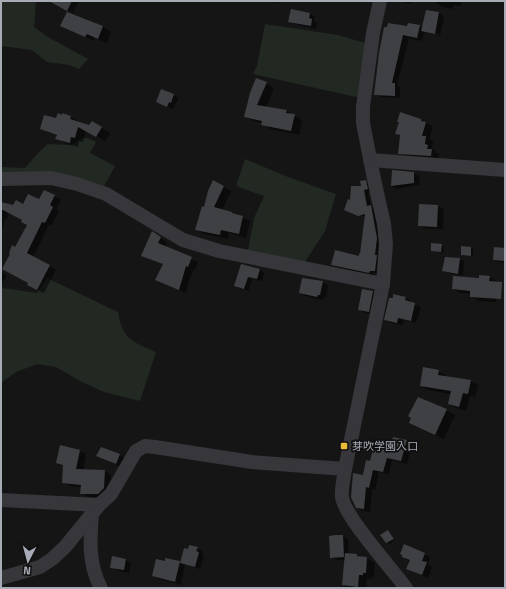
<svg xmlns="http://www.w3.org/2000/svg" width="506" height="589" viewBox="0 0 506 589" font-family="'Titillium Web','Noto Sans JP',sans-serif">
<style>
.green{fill:#212922}
.shadow{fill:#0007}
.building{fill:#3f4043}
.lines{fill:none;stroke-linecap:round;stroke-linejoin:round}
.minor{stroke:#36363b;stroke-width:14}
.poi-dot{fill:#eabd39;stroke:#101011;stroke-width:1.5}
.labels{text-anchor:middle;dominant-baseline:central;stroke-width:3.5;stroke-linejoin:round;paint-order:stroke}
.poi-label{font-size:11px;fill:#a7abb6;stroke:#101011;text-anchor:start}
</style>
<rect width="100%" height="100%" fill="#151516"/>
<g class="green">
<polygon points="1,1 36,1 34,27 48,37 88,59 79,69 69,65 47,62 32,50 1,46"/>
<polygon points="265,24 338,35 365,43 359,96 356,97 253,74 257,66"/>
<polygon points="82,138 87,138 96,142 90,153 115,166 102,190 1,176 1,167 25,168 38,153 48,144 71,145"/>
<polygon points="245,159 288,177 336,194 325,231 303,265 247,255 254,218 264,196 236,186"/>
<path d="M47,278L118,312C122,339 133,342 156,352L140,401L104,392L80,381L56,367L37,364L16,372L1,383V288L10,289L37,293Z"/>
</g>
<g class="shadow">
<polygon points="61,1 79,1 73,13 59,5"/>
<polygon points="266,1 278,1 277,3"/>
<polygon points="399,1 412,1 411,4"/>
<polygon points="436,1 462,1 461,6 453,5 453,9 443,7 436,3"/>
<polygon points="426,11 439,13 444,17 440,36 427,33 439,36 440,34 427,31 427,33 424,32 422,41 409,38 397,85 400,87 400,98 381,97 375,94 380,49 408,28 419,26 423,28"/>
<polygon points="67,13 103,27 111,32 107,43 95,38 94,41 62,26"/>
<polygon points="309,13 315,17 314,21 317,23 316,29 295,24 289,21"/>
<polygon points="266,83 274,88 266,107 287,111 302,120 299,135 270,129 263,123 253,121 245,117"/>
<polygon points="162,90 179,98 173,109 162,104"/>
<polygon points="70,117 78,121 78,123 90,126 92,122 110,133 105,141 86,130 83,142 79,141 78,147 65,143 57,138 57,136 41,129 57,120"/>
<polygon points="421,120 433,127 429,139 433,141 432,148 435,150 435,152 439,154 438,160 406,157 399,153 400,136 396,133"/>
<polygon points="393,171 414,173 420,176 419,185 397,189 392,186"/>
<polygon points="213,181 231,191 222,210 232,213 250,221 246,238 229,233 228,239 204,234 196,230 205,208"/>
<polygon points="365,181 370,184 372,192 368,192 371,206 376,209 380,229 380,273 374,273 374,275 337,267 332,264 359,257 361,255 366,217 345,210"/>
<polygon points="54,196 61,200 56,209 59,211 51,226 49,225 33,257 56,270 44,293 35,289 29,283 16,248 28,225 23,220 8,212 7,219 5,219 1,235 1,203 13,206"/>
<polygon points="420,205 438,206 444,209 443,229 425,229 419,225"/>
<polygon points="152,233 167,242 165,247 198,262 195,270 194,269 187,286 188,286 186,293 157,280 164,264 142,255"/>
<polygon points="441,245 444,247 443,253 432,251"/>
<polygon points="471,248 473,249 473,256 464,256 462,255"/>
<polygon points="505,249 505,263 499,262 494,260"/>
<polygon points="459,259 464,261 463,276 448,273 443,271"/>
<polygon points="242,265 260,270 264,273 262,281 252,279 249,291 235,286"/>
<polygon points="1,271 7,276 1,284"/>
<polygon points="490,277 497,281 496,302 479,301 471,296 471,294 461,293 453,289"/>
<polygon points="312,280 323,282 328,285 326,298 323,297 323,300 305,296 300,293"/>
<polygon points="373,292 378,295 374,314 365,313 360,310"/>
<polygon points="406,298 411,301 411,303 421,307 416,323 404,320 403,325 391,323 385,320"/>
<polygon points="438,371 445,375 445,377 471,381 478,385 475,397 470,396 466,411 456,408 449,404 451,394 428,390 421,386"/>
<polygon points="446,410 455,415 444,439 410,423"/>
<polygon points="406,441 412,444 407,464 392,460 389,474 379,472 375,490 372,489 370,512 363,511 357,508 363,476 371,462 392,446"/>
<polygon points="80,451 86,454 83,471 105,471 111,475 111,492 105,498 88,497 81,493 82,487 70,486 63,482 64,466 58,463"/>
<polygon points="119,455 125,458 121,467 98,456"/>
<polygon points="388,531 390,532 395,540 389,544 387,542"/>
<polygon points="343,536 348,539 349,555 357,555 361,557 367,558 375,563 374,578 371,577 371,579 367,579 366,588 349,588 343,585 345,560 336,560 331,557"/>
<polygon points="404,546 430,557 428,564 432,567 428,578 407,569 410,561 403,557"/>
<polygon points="198,548 203,551 202,555 204,556 200,569 185,564 181,585 159,579 153,576 165,562 181,563 194,556 196,556"/>
<polygon points="126,560 131,563 129,573 116,570 111,567"/>
</g>
<g class="building">
<polygon points="49,1 72,1 67,11"/>
<polygon points="291,9 310,13 309,18 312,19 311,26 288,22"/>
<polygon points="426,10 439,12 435,34 421,31"/>
<polygon points="67,12 103,26 98,39 87,34 85,37 60,26"/>
<polygon points="388,23 407,26 408,23 420,25 417,38 403,35 392,83 395,83 395,96 374,95 379,53 384,27 387,27"/>
<polygon points="256,78 267,82 257,105 287,110 286,113 295,114 291,131 261,125 262,121 244,117 250,93"/>
<polygon points="161,89 174,94 171,103 169,102 167,107 156,102"/>
<polygon points="400,112 421,119 421,121 426,122 422,136 426,136 425,144 428,145 427,149 432,149 431,156 398,154 400,135 395,134 399,122 397,122"/>
<polygon points="58,113 62,115 62,113 71,116 70,119 89,125 92,121 102,127 96,137 78,127 75,138 71,137 70,143 55,139 57,135 40,129 44,115 56,118"/>
<polygon points="392,170 414,172 414,183 391,186"/>
<polygon points="213,180 224,186 214,207 232,212 232,213 243,216 239,234 221,230 220,235 195,230 202,206 204,207 208,191"/>
<polygon points="366,180 368,189 364,190 367,206 371,205 377,238 375,255 377,255 375,271 370,271 369,273 331,265 335,250 359,256 359,253 360,254 365,214 358,216 344,210 348,199 350,200 351,186 361,186 360,181"/>
<polygon points="44,190 55,195 50,205 53,207 45,223 42,222 27,253 50,265 37,290 27,285 28,283 2,269 10,254 9,253 12,245 15,247 27,225 21,222 22,220 1,209 1,202 13,205 16,200 23,204 28,194 39,199"/>
<polygon points="419,204 438,205 437,227 418,226"/>
<polygon points="152,231 161,237 158,243 192,257 188,267 186,266 179,290 155,280 163,264 141,256"/>
<polygon points="431,243 442,244 441,252 431,251"/>
<polygon points="461,246 471,247 471,256 461,255"/>
<polygon points="494,247 505,248 505,261 493,260"/>
<polygon points="445,257 460,258 458,274 442,271"/>
<polygon points="241,264 260,269 257,279 248,277 244,289 234,286"/>
<polygon points="479,275 490,276 489,281 502,282 501,299 470,297 470,291 452,289 453,276 479,278"/>
<polygon points="302,278 323,281 320,295 318,295 317,297 299,293"/>
<polygon points="362,289 373,291 369,312 358,310"/>
<polygon points="393,294 406,297 405,300 415,303 411,321 398,318 397,323 384,320 389,298 393,298"/>
<polygon points="423,367 439,370 438,375 471,380 468,394 463,393 459,407 448,404 451,391 420,386"/>
<polygon points="418,397 447,409 435,435 409,423 411,418 408,416"/>
<polygon points="393,437 407,440 401,461 387,458 383,472 373,470 369,488 366,487 364,509 356,508 351,497 353,473 363,475 366,460 370,461 375,441 391,445"/>
<polygon points="60,445 80,450 76,469 105,470 104,488 98,494 80,494 81,485 62,483 63,465 56,463"/>
<polygon points="101,447 120,454 116,464 96,456"/>
<polygon points="388,530 394,539 386,543 380,535"/>
<polygon points="335,535 343,535 344,557 330,558 329,536"/>
<polygon points="404,544 425,553 422,561 427,562 422,575 406,569 410,560 402,557 402,555 400,554"/>
<polygon points="189,545 198,547 196,551 199,552 195,567 180,563 184,548 188,549"/>
<polygon points="345,553 357,554 357,556 367,557 366,573 363,573 363,575 359,575 358,587 342,585"/>
<polygon points="112,556 126,559 124,570 110,568"/>
<polygon points="165,558 180,561 175,582 152,576 156,559 165,561"/>
</g>
<g class="lines">
<g class="minor">
<path d="M380,1L373,33L363,107V123L374,179L384,224L386,244L383,284L345,469C344,478 341,488 342,497C344,516 393,570 406,588"/>
<polyline points="370,160 505,170"/>
<polyline points="1,179 51,178 77,184 106,194 183,240 219,251 383,284"/>
<polyline points="1,500 99,505"/>
<path d="M92,513C90,539 88,564 101,588"/>
<polyline points="1,578 40,567 52,559 65,547 99,505 111,494 136,451 145,446 155,447 252,462 345,469"/>
</g>
</g>
<rect class="poi-dot" x="340" y="442" width="8" height="8" rx="2"/>
<g class="labels">
<g class="poi-label">
<text x="352" y="446">芽吹学園入口</text>
</g>
</g>
<rect width="506" height="589" fill="none" stroke="#a7abb6" stroke-width="4"/>
<g transform="translate(28 561) rotate(186)" stroke="#101011" stroke-width="3" paint-order="stroke">
<path d="M0-3L7 15L0 10L-7 15Z" fill="#a7abb6"/>
<text y="-6" font-size="11" font-weight="bold" text-anchor="middle" fill="#a7abb6">N</text>
</g>
</svg>
